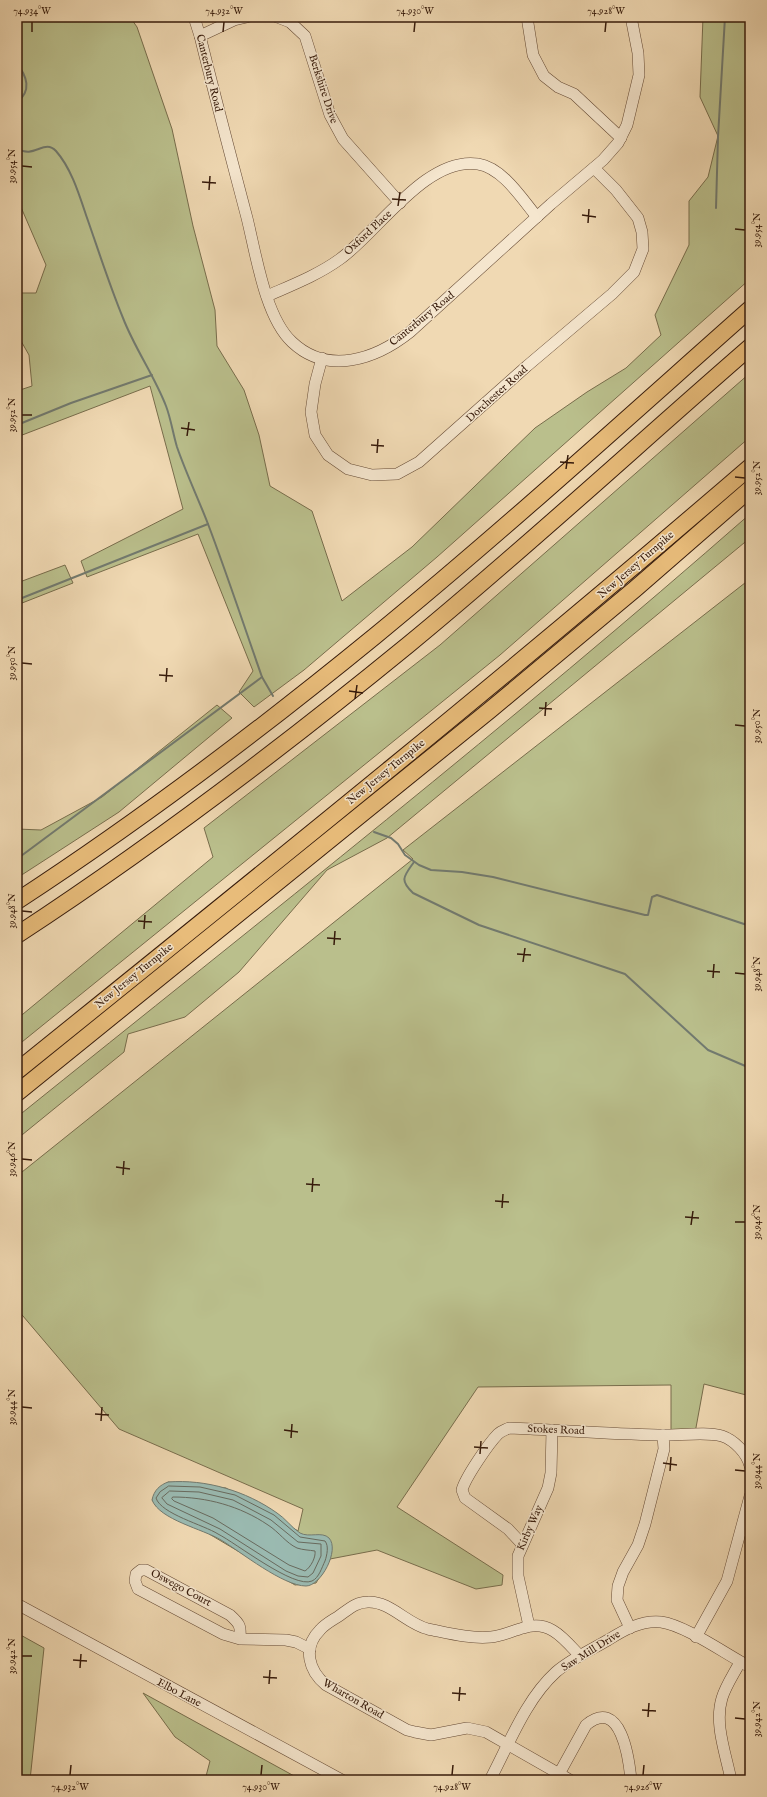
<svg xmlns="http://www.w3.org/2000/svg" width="767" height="1797" viewBox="0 0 767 1797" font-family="'IM FELL English',serif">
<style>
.green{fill:#babf8c;stroke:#786d4c}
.water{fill:#9abab1;stroke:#727a6f}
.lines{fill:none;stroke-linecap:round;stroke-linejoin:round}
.shore{stroke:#686a5e;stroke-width:1}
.stream{stroke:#727a6f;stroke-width:2}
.minor-casing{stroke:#654a35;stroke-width:12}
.highway-casing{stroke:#371b0b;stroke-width:18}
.minor{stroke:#f5e6ce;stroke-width:11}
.highway{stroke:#e8bc7a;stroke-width:16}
.ticks{fill:none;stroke:#371b0b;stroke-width:1.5}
.labels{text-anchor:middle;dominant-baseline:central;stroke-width:3;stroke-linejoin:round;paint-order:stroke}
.street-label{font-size:11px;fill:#371b0b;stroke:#f5e6ce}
.neatline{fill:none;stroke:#371b0b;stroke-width:1.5}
.ticks-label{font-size:10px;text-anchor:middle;fill:#371b0b}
</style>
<rect width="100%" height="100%" fill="#f0d9b3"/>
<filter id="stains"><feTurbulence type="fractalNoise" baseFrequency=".005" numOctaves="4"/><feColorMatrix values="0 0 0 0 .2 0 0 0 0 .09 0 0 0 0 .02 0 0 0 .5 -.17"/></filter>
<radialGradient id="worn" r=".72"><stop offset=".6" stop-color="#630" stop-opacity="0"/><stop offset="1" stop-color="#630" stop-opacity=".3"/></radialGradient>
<g class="green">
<polygon points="17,17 130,17 137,27 172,129 193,226 215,310 217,346 244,390 259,435 270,486 312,511 342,601 412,547 535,428 587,392 626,368 661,335 655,315 689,245 689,201 708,177 718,136 700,97 703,17 750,17 750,279 437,557 304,670 254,707 239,692 253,671 198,534 87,577 81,561 183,509 150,386 17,437 17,391 32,386 29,355 17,334 17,293 36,293 46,265 17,198"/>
<polygon points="750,373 750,437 500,655 17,1046 17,1019 213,857 204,828 440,645"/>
<path d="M750,514V538L387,838L327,870L239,972L185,1017L128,1034L124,1052L17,1139V1117C263,919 512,723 750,514Z"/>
<polygon points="65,565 73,583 17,605 17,583"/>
<polygon points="750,579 750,1396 704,1384 695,1433 671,1434 671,1385 478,1387 397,1507 503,1575 502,1585 476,1589 377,1550 330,1559 316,1583 295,1585 152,1500 168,1482 226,1488 298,1531 303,1509 119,1429 17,1309 17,1176 413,859 403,850"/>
<polygon points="217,705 232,718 119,812 17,878 17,829 41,830 102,797"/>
<polygon points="17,1633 44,1648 30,1780 17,1780"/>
<polygon points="143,1693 296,1777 296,1780 205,1780 210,1761 175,1737"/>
</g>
<path class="water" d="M168,1482C206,1479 246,1491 277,1513C285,1518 291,1527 300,1533C309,1538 322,1531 329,1538C340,1550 321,1586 306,1586C283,1586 241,1552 221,1540C203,1529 160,1520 152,1500C154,1490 160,1485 168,1482Z"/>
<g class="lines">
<g class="shore">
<path d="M169,1486L200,1487L235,1495L274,1515L300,1537L325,1541C329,1546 327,1555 325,1561C322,1567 319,1578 312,1581C294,1589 236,1543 218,1534C204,1525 161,1514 156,1498L160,1492Z"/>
<polygon points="170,1491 199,1492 233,1500 271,1520 298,1542 321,1544 321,1556 313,1573 308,1577 298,1576 286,1571 220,1529 167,1504 162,1498"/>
<path d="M173,1497C207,1497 240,1506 268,1525C279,1532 286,1543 297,1548C303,1550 309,1550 315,1551C316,1557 311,1567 305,1571L289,1565L213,1518L174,1501L172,1499Z"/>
</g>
<g class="stream">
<path d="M17,64C27,76 32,91 17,102"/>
<path d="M17,148C34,160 44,138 56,151C71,168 79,194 86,215C98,249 109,284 123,318C135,349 154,375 166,406C171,419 173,434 177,447C186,473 198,498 208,524C227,574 244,626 262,677L273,696"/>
<polyline points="716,208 718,137 725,17"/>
<polyline points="17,425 71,403 152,375"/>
<polyline points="17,600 208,524"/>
<polyline points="374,832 391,838 398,844 405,855 419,865 431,870 462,872 493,877 645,915 648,915 652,897 657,895 750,926"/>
<polyline points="17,859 262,677"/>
<path d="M414,862C404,876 399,880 413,893L479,925L625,974L708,1050L750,1068"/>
</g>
<g class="minor-casing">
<g id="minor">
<path d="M194,17L200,36C215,97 231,157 247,218C256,254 265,317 292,342C328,376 376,359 410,332L551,204L603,160L618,143L627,125L639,75L638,53L631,17"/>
<polyline points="277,17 290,22 305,36 330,115 343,139 400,203"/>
<polyline points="527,17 533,55 544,76 558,87 574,94 621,138"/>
<polyline points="200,36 234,20 247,17"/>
<path d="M267,296C292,285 318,275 340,259C378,232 426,156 478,164C503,168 522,199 537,217"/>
<polyline points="322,358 315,384 311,412 315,435 328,455 348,469 372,475 397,474 419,462 527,366 612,294 634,272 643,249 642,232 638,218 616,190 594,168"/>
<path d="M522,1544L508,1529L465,1498L462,1490C465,1478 489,1443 498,1434C501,1431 505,1430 509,1428C559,1430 608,1434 658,1435C676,1436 706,1431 722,1436C734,1440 747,1453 750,1466"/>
<polyline points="17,1604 342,1780"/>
<polyline points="529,1626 518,1576 518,1556 548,1488 551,1473 552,1430"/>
<polyline points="630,1628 617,1600 618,1586 623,1572 638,1545 645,1524 664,1449 663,1435"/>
<polyline points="696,1637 727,1581 750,1496"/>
<path d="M240,1639C241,1626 240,1624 230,1615L146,1570H141L136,1574L135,1581L138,1589L223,1634L240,1639L286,1640L296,1642L310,1649"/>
<path d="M559,1774L586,1725C621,1696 629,1759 631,1780"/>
<path d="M490,1780C509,1744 526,1699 556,1672C571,1659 591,1650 608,1640C624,1630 641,1620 661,1622C685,1625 727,1655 750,1667"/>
<path d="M570,1780L486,1732L467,1728L431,1735L415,1732L407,1730L326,1685C309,1671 302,1648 320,1630C325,1624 333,1620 339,1616C349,1609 356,1602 368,1602C390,1601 407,1624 428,1629C448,1633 470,1639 491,1637C502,1636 512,1631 523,1628C550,1619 564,1639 580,1656"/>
<path d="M731,1780C726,1754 714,1724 722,1698C726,1685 734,1674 740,1662"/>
</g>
</g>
<g class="highway-casing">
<g id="highway">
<path d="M17,901C141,820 260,730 375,636C503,531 626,419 750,309"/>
<path d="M17,935C153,846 282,748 408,645C525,549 636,446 750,347"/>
<path d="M17,1071C264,872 510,674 750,467"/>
<polyline points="17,1093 490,710 635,589 750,489"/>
</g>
</g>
<use href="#minor" class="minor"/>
<use href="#highway" class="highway"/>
</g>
<path class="ticks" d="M32,32V22M223,32L224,22M414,32L415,22M605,32L606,22M22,166L32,167M202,182L216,183M209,190L210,176M392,199L406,200M398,206L400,192M582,215L596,217M588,223L589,209M735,229L745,230M22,415H32M181,428L195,430M187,436L189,422M371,445L384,446M377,453L378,439M560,462L574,463M566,469L568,455M735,477L745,478M22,663L32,664M159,675L173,676M166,682L167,668M349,691L363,693M355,699L357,685M539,708L552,709M545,716L546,702M735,725L745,726M22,911L32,912M138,921L152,922M144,929L145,915M327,938L341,939M334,945L335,931M517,954L531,955M523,962L525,948M707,971L720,972M735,973L745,974M713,978L714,964M22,1159L32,1160M116,1167L130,1169M123,1175L124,1161M306,1184L320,1185M312,1192L313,1178M495,1201L509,1202M502,1208L503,1194M685,1217L699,1218M735,1222H745M691,1225L693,1211M22,1407L32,1408M95,1414L109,1415M101,1421L102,1407M284,1430L298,1432M291,1438L292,1424M474,1447L488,1448M480,1454L481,1441M663,1463L677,1465M735,1470L745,1471M670,1471L671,1457M22,1656H32M73,1660L87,1661M80,1668L81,1654M263,1677L277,1678M269,1684L270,1670M452,1693L466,1694M459,1701L460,1687M642,1710L656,1711M648,1717L649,1703M735,1718L745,1719M70,1775L71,1765M261,1775L262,1765M452,1775L453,1765M643,1775L644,1765"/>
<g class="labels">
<g class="street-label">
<text transform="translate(209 73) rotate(76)">Canterbury Road</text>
<text transform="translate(323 89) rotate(72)">Berkshire Drive</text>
<text transform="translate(368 233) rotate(-43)">Oxford Place</text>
<text transform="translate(422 319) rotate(-39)">Canterbury Road</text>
<text transform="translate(497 394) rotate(-42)">Dorchester Road</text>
<text transform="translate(636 565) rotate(-41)">New Jersey Turnpike</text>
<text transform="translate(386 772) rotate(-39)">New Jersey Turnpike</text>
<text transform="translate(134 976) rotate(-39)">New Jersey Turnpike</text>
<text transform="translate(556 1430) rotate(2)">Stokes Road</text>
<text transform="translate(530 1528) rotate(-66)">Kirby Way</text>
<text transform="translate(181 1588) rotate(28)">Oswego Court</text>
<text transform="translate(591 1651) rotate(-32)">Saw Mill Drive</text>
<text transform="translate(179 1693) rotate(28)">Elbo Lane</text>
<text transform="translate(353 1699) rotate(30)">Wharton Road</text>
</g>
</g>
<rect width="767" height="1797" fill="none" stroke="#f0d9b3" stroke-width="44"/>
<rect x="22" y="22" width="723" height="1753" class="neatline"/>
<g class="ticks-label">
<text x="32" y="14">74.934°W</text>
<text x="224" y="14">74.932°W</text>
<text x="415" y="14">74.930°W</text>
<text x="606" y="14">74.928°W</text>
<text transform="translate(11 166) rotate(-90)" y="4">39.954°N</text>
<text transform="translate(756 230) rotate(-90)" y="4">39.954°N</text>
<text transform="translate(11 415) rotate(-90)" y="4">39.952°N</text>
<text transform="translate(756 478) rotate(-90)" y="4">39.952°N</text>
<text transform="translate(11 663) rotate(-90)" y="4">39.950°N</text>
<text transform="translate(756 726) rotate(-90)" y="4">39.950°N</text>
<text transform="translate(11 911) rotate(-90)" y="4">39.948°N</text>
<text transform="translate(756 974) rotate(-90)" y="4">39.948°N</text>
<text transform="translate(11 1159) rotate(-90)" y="4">39.946°N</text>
<text transform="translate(756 1222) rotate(-90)" y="4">39.946°N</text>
<text transform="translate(11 1407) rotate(-90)" y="4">39.944°N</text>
<text transform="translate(756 1471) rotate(-90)" y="4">39.944°N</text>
<text transform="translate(11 1656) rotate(-90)" y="4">39.942°N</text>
<text transform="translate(756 1719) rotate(-90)" y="4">39.942°N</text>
<text x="70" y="1790">74.932°W</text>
<text x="261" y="1790">74.930°W</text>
<text x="452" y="1790">74.928°W</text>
<text x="643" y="1790">74.926°W</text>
</g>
<rect width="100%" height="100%" filter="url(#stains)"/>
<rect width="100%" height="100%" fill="url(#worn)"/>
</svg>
